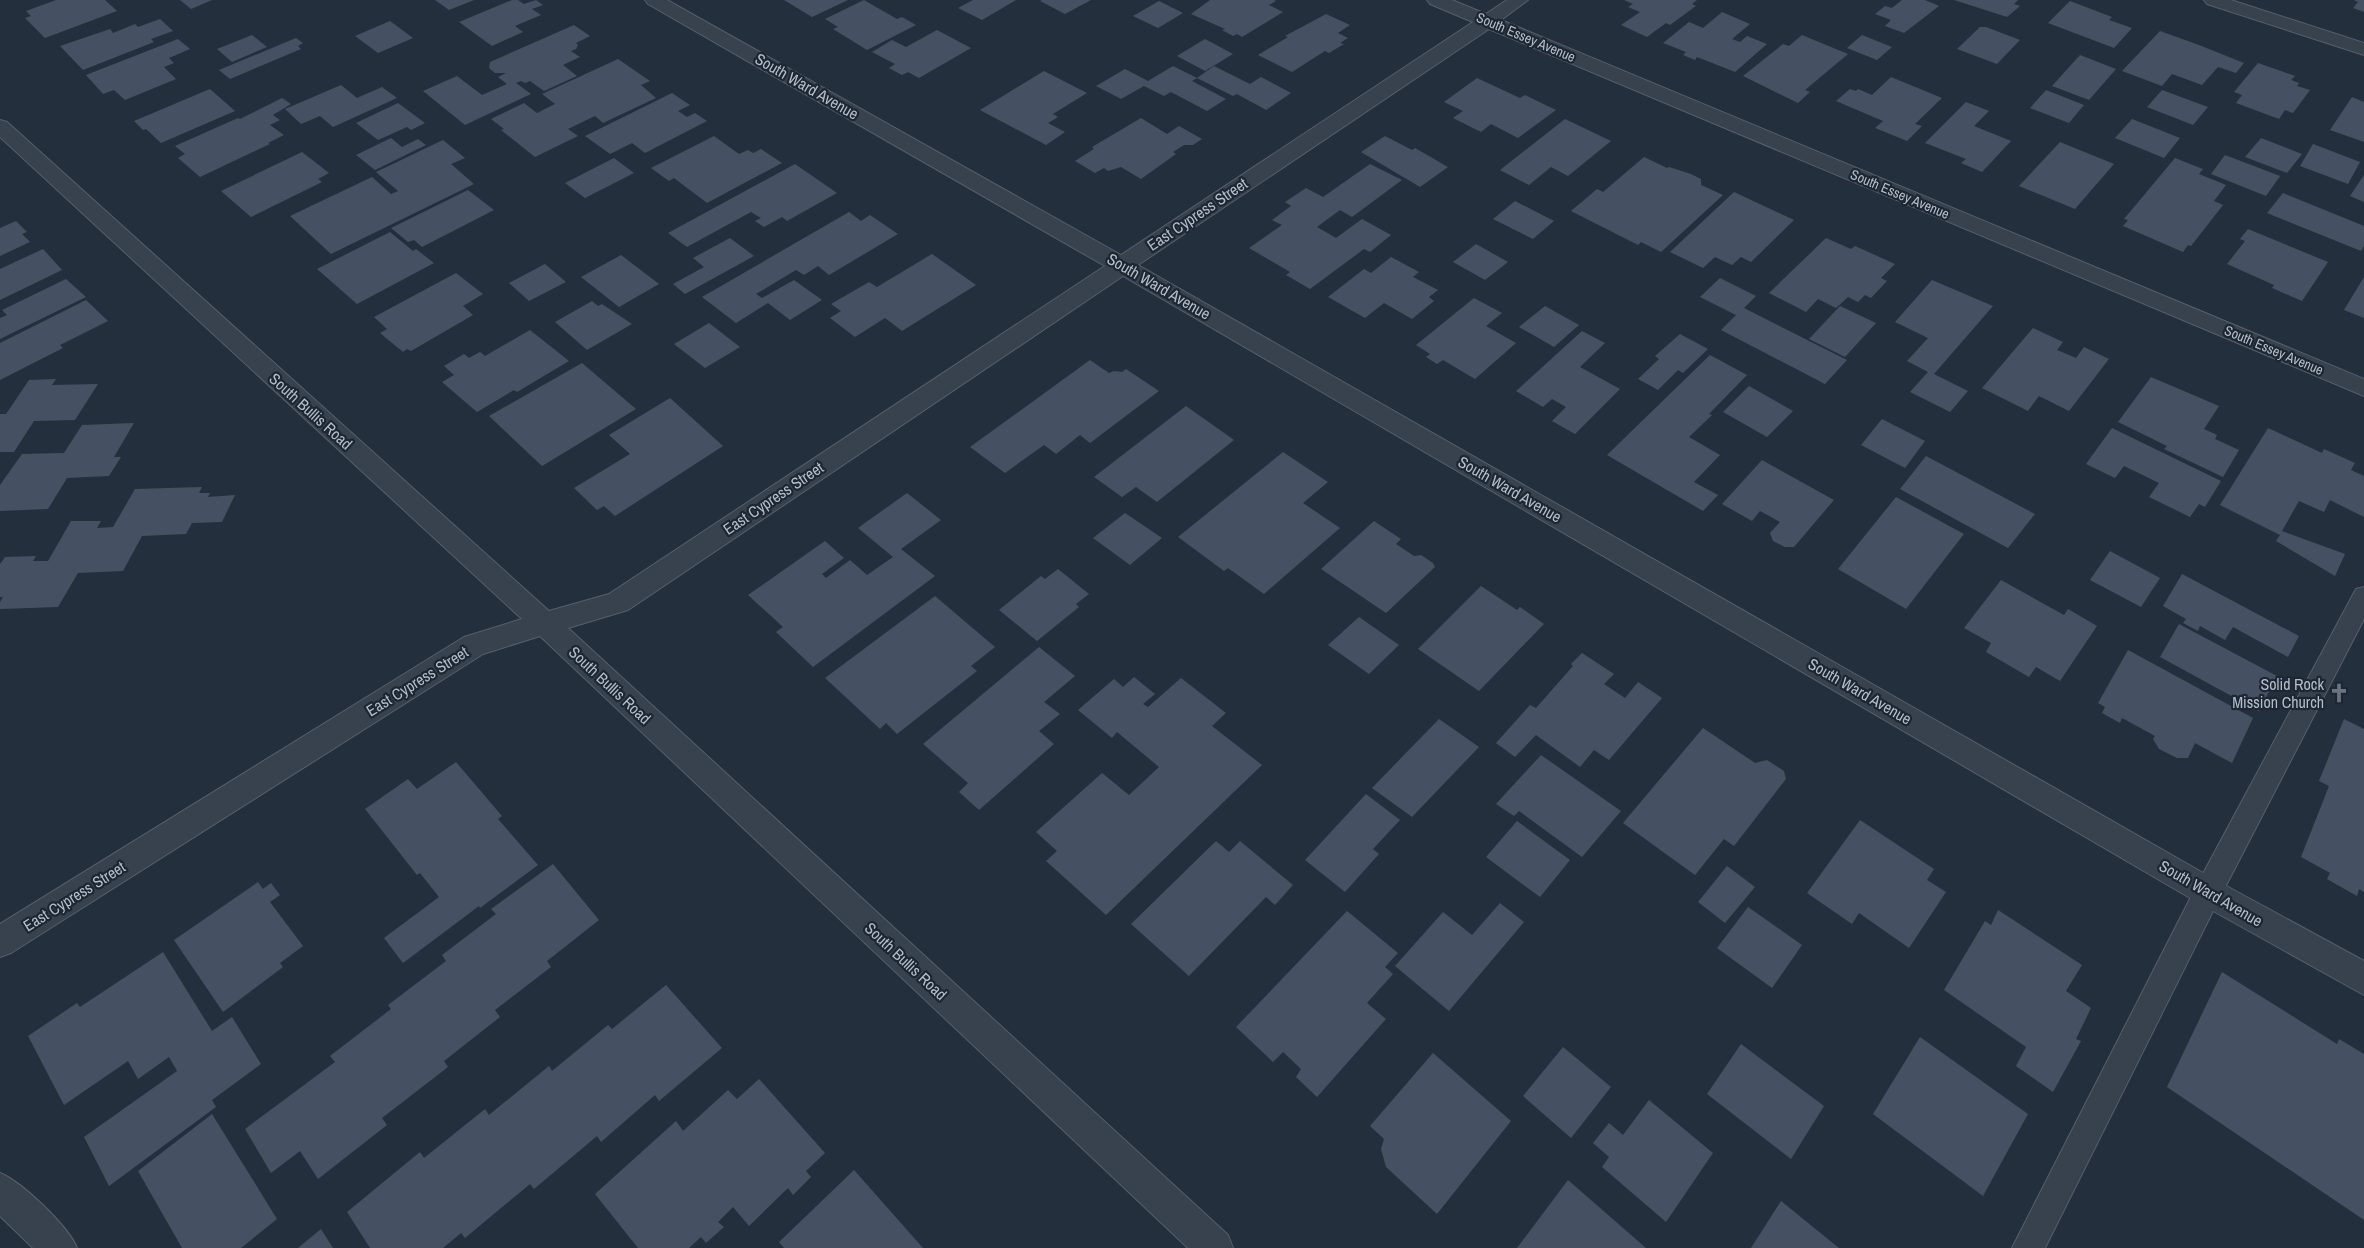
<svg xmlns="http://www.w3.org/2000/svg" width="2364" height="1248" font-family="'Archivo Narrow',sans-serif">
<rect width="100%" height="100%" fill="#242f3e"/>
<path fill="#455162" d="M 56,0 L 105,0 L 117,11 L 45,38 L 25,18 L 31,16 L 26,11 Z
M 180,0 L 212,0 L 191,9 Z
M 435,0 L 474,0 L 449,10 Z
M 512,0 L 518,0 L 524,4 L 536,0 L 543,5 L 532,9 L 541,15 L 515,26 L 523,32 L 492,46 L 459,22 Z
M 784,0 L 848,0 L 812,17 Z
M 864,0 L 897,19 L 902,17 L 916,25 L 867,50 L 833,29 L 838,27 L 825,19 Z
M 973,0 L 1016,0 L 982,20 L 958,8 Z
M 1042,0 L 1091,0 L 1065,14 L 1040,1 Z
M 1210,0 L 1274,0 L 1276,1 L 1269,5 L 1283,12 L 1242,37 L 1237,34 L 1233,36 L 1222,30 L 1225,29 L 1191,14 Z
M 1624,0 L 1697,0 L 1692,4 L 1696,6 L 1670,25 L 1666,23 L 1647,37 L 1621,25 L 1640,12 L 1628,7 L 1633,4 Z
M 1902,0 L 1925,0 L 1939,6 L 1904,33 L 1885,26 L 1891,20 L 1875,14 L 1885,6 L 1892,8 Z
M 1954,0 L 2018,0 L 2014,4 L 2020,6 L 2007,17 Z
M 2354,0 L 2364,0 L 2364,12 L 2353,8 L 2358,2 Z
M 1159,1 L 1183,13 L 1158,28 L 1133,16 Z
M 2070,1 L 2112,17 L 2109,20 L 2132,28 L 2114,48 L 2048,23 Z
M 1722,12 L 1750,24 L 1732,39 L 1740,42 L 1747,36 L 1767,44 L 1735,72 L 1697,57 L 1695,60 L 1683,55 L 1686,52 L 1663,43 L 1689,22 L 1703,28 Z
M 1326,14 L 1350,25 L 1338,33 L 1348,38 L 1340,43 L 1344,44 L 1329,53 L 1325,51 L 1292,72 L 1258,55 L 1288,37 L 1285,36 Z
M 160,19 L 173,31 L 151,39 L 154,42 L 83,70 L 60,46 L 110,29 L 113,33 L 135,24 L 138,27 Z
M 390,21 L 413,38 L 378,53 L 355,36 Z
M 574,25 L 590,36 L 576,43 L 578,45 L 576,49 L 571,51 L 580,57 L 563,65 L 577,76 L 544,91 L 530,81 L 525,83 L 521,81 L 516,83 L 531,94 L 465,125 L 423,91 L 457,76 L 482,95 L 507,84 L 498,77 L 506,73 L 495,73 L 489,68 L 490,62 Z
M 1980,27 L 1986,27 L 2020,40 L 1997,64 L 1957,49 Z
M 937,30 L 971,48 L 919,78 L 908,72 L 902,75 L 889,68 L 895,64 L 872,52 L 892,40 L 906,47 Z
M 2160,31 L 2199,45 L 2244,63 L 2236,73 L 2218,67 L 2202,85 L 2172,74 L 2162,86 L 2122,71 Z
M 252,35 L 267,47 L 232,62 L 217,49 Z
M 1802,35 L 1848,54 L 1805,90 L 1810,92 L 1798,103 L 1743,76 L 1783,44 L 1789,46 Z
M 1862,35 L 1892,47 L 1877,60 L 1847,48 Z
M 296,38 L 303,43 L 298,46 L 301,49 L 230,79 L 219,70 Z
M 178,39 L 190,49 L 169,58 L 174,63 L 164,67 L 176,79 L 125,100 L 114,90 L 103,94 L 86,75 Z
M 1205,39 L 1233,54 L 1205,71 L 1177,56 Z
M 2080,55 L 2116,69 L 2089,100 L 2052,86 Z
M 618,59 L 650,81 L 641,85 L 656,98 L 603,123 L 595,116 L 568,129 L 578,136 L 535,157 L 501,130 L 504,129 L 491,119 L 524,103 L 537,113 L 555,104 L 542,94 Z
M 2258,63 L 2295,76 L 2291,80 L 2299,83 L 2297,86 L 2310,90 L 2293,113 L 2285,110 L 2279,119 L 2236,103 L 2242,95 L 2234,92 Z
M 1173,66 L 1197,78 L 1192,81 L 1226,99 L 1207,111 L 1171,92 L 1164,96 L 1144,86 L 1121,99 L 1096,86 L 1125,69 L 1148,81 Z
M 1214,66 L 1250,84 L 1261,77 L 1291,93 L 1266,110 L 1237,94 L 1233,96 L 1197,78 Z
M 1044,71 L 1087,93 L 1053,114 L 1058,117 L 1048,123 L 1065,132 L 1046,145 L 980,110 Z
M 1891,77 L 1942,98 L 1915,124 L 1922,126 L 1907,141 L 1875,128 L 1883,121 L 1836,101 L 1850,89 L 1856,91 L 1858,89 L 1872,95 Z
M 1477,78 L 1520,98 L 1525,95 L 1556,110 L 1518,138 L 1491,124 L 1481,132 L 1453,118 L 1463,111 L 1444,102 Z
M 341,85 L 357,98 L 382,87 L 397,98 L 333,127 L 320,116 L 301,124 L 285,109 Z
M 210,89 L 235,111 L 161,143 L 146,129 L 143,130 L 134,121 Z
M 2046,90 L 2084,105 L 2069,123 L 2030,108 Z
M 2162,90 L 2208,107 L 2193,125 L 2147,107 Z
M 672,93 L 690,105 L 678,111 L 687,117 L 695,113 L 707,121 L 645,153 L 632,143 L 610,154 L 585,136 Z
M 2352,97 L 2364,102 L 2364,142 L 2330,130 Z
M 282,98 L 291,104 L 273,115 L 280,120 L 270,125 L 284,135 L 268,143 L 270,144 L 200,177 L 178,158 L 185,154 L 175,146 L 238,118 L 240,119 Z
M 1966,102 L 1989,111 L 1974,126 L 2011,141 L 1982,172 L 1961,163 L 1966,159 L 1925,143 Z
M 398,103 L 425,123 L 411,130 L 407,127 L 378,140 L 356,123 Z
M 1141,118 L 1167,134 L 1179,126 L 1202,139 L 1193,145 L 1184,145 L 1173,152 L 1176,154 L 1141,179 L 1121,167 L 1108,171 L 1104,168 L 1095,173 L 1075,161 L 1094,149 L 1092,147 Z
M 1565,119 L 1611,141 L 1568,176 L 1551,167 L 1529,185 L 1500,170 Z
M 2132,119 L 2180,138 L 2164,158 L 2115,138 Z
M 714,136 L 739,154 L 748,150 L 753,153 L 761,149 L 782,163 L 707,203 L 674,178 L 669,181 L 651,168 Z
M 1385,136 L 1412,150 L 1415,148 L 1448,167 L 1420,187 L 1361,152 Z
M 391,138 L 402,147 L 418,139 L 426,145 L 375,170 L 356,155 Z
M 2261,138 L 2302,154 L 2287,173 L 2245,157 Z
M 443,140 L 465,158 L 451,164 L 474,184 L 331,254 L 290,216 L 372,177 L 391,194 L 398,191 L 376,172 Z
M 2060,142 L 2114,164 L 2075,209 L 2019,186 Z
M 2313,144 L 2360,162 L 2348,184 L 2300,166 Z
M 302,152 L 329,173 L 318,179 L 322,182 L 251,217 L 221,191 Z
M 2225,155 L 2280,176 L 2266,196 L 2211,174 Z
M 1644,157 L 1667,168 L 1669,167 L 1691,174 L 1701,179 L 1701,185 L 1723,195 L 1661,252 L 1641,242 L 1638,245 L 1571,211 L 1597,189 L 1603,192 Z
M 614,158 L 634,173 L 585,198 L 565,183 Z
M 2175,158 L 2203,169 L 2199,174 L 2226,185 L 2214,201 L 2223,205 L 2191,246 L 2188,245 L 2183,252 L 2123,226 L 2128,220 L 2124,219 Z
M 795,164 L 837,193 L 787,221 L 782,217 L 764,227 L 755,221 L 761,218 L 751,212 L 687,247 L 668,233 Z
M 1370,164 L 1402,180 L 1352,217 L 1340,210 L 1317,227 L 1336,238 L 1362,219 L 1391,235 L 1370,252 L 1364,249 L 1310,289 L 1286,275 L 1290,272 L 1249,248 L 1282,225 L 1272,220 L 1291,206 L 1285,202 L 1306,188 L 1323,197 Z
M 2364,175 L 2364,202 L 2350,196 Z
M 468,190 L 494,210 L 422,247 L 414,240 L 408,242 L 391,228 Z
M 1734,192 L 1794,220 L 1751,262 L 1741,257 L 1732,265 L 1715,257 L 1703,268 L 1670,252 Z
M 2283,193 L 2364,226 L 2364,246 L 2361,251 L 2267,213 Z
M 1515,201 L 1554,221 L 1533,239 L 1493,219 Z
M 849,212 L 861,221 L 870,215 L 898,234 L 829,275 L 818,266 L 804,275 L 796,270 L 756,294 L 762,298 L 794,280 L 822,300 L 790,320 L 768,303 L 736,323 L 702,297 Z
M 16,221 L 27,232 L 22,234 L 30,242 L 0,256 L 0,228 Z
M 2248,229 L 2328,262 L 2302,301 L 2272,288 L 2274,285 L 2227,264 L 2245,241 L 2240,239 Z
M 390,232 L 413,251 L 416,249 L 434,263 L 357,304 L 317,269 Z
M 730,238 L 754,256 L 685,294 L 673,284 L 704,267 L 693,258 Z
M 1826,238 L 1851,249 L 1855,246 L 1895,264 L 1881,278 L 1887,281 L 1871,298 L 1865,295 L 1858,302 L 1848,297 L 1836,308 L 1818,299 L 1806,312 L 1769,293 Z
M 1476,244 L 1508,262 L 1485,280 L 1453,262 Z
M 43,249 L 62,270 L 0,300 L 0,269 Z
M 932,254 L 976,285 L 902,331 L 885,318 L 855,337 L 830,318 L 841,311 L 831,304 L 869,282 L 877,287 Z
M 621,255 L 659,284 L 619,307 L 581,277 Z
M 1391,257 L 1419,272 L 1413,277 L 1438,290 L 1429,297 L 1434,301 L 1412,319 L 1384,303 L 1365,318 L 1328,297 L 1364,269 L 1371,273 Z
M 545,264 L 566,282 L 529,301 L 509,283 Z
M 456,273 L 483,294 L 463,306 L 473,315 L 411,351 L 407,349 L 403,352 L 380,333 L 387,329 L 374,317 Z
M 2364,277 L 2364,318 L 2344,310 Z
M 1720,278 L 1756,296 L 1744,308 L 1847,360 L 1825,384 L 1721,330 L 1736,315 L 1700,297 Z
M 66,279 L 86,297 L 0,339 L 0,318 L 7,315 L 2,310 Z
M 1932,280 L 1993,306 L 1934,374 L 1968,391 L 1950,412 L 1910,392 L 1928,372 L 1907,361 L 1928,338 L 1895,322 Z
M 1474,298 L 1502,313 L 1486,326 L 1516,343 L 1475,379 L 1443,360 L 1437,364 L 1426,357 L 1430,354 L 1416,345 Z
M 86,300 L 108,321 L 60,345 L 63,348 L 0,380 L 0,343 Z
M 592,301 L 598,306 L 602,304 L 632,324 L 587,350 L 555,322 Z
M 1545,306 L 1579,325 L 1554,347 L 1519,327 Z
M 1840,306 L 1876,323 L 1845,357 L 1809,339 Z
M 709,323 L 740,347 L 705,368 L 674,344 Z
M 2033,328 L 2063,342 L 2057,350 L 2076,358 L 2084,347 L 2109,359 L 2069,411 L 2039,396 L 2028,411 L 1982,388 Z
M 530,330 L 569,361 L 517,392 L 514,390 L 477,412 L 442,382 L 454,375 L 444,366 L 464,354 L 469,358 L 480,352 L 485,356 Z
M 1582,331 L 1605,343 L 1580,367 L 1620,389 L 1575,434 L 1552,421 L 1566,407 L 1552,399 L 1543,407 L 1516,391 Z
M 1680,334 L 1708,349 L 1683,373 L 1678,370 L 1658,390 L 1638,379 L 1659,359 L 1655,356 Z
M 1710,355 L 1747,375 L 1709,414 L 1712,415 L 1689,437 L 1720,455 L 1694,482 L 1718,495 L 1703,511 L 1607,455 Z
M 1090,360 L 1109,373 L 1114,371 L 1122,372 L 1126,369 L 1159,391 L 1090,443 L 1080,435 L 1056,454 L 1044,445 L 1005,473 L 970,447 Z
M 582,363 L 636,409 L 542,466 L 489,416 Z
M 2151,377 L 2219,406 L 2204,429 L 2217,435 L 2215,439 L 2239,450 L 2223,477 L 2164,449 L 2167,446 L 2118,422 Z
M 56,379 L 52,385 L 98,384 L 75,420 L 34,421 L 14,452 L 0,452 L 0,414 L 6,414 L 29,380 Z
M 1749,386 L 1793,411 L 1767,437 L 1723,412 Z
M 670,398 L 723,446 L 615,516 L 604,506 L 597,510 L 574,488 L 630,454 L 609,435 Z
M 1186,406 L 1234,440 L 1157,502 L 1136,487 L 1122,497 L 1094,477 Z
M 1882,419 L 1925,441 L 1905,468 L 1861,445 Z
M 134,423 L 114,457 L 121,457 L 109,476 L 67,478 L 48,509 L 0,511 L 0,485 L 22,454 L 64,453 L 82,425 Z
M 2112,428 L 2221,481 L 2205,507 L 2199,504 L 2190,517 L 2149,497 L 2159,483 L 2124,466 L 2115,478 L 2086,464 Z
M 2268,428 L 2322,453 L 2324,449 L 2355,463 L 2351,470 L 2364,476 L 2364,517 L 2330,500 L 2324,512 L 2299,501 L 2282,531 L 2345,554 L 2335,576 L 2276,541 L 2280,535 L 2220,505 Z
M 1283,452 L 1328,482 L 1303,503 L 1340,528 L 1264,594 L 1228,568 L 1224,571 L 1178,537 Z
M 1926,456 L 2035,514 L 2008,548 L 1900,489 Z
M 1762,460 L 1834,500 L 1794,547 L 1785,547 L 1773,541 L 1770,533 L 1780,522 L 1760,511 L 1752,521 L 1722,504 Z
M 202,487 L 199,493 L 210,493 L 208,497 L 235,495 L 222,522 L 192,523 L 186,534 L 142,536 L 123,571 L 78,573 L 58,607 L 0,609 L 0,602 L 3,597 L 0,597 L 0,564 L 5,557 L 36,556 L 33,561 L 48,561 L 71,521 L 101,521 L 97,528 L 113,527 L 135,489 Z
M 907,493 L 941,520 L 901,549 L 935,576 L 813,667 L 776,632 L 783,627 L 748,595 L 825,541 L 844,558 L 822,574 L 826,578 L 850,560 L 867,575 L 893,557 L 858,528 Z
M 1896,497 L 1964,534 L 1906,609 L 1838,569 Z
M 1125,513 L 1162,538 L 1130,565 L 1093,538 Z
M 1374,521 L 1401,539 L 1396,544 L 1414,556 L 1421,555 L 1433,563 L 1435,567 L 1386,613 L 1321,569 Z
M 2110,551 L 2160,578 L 2141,607 L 2090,580 Z
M 1058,569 L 1089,594 L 1076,604 L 1079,607 L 1037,641 L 999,610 L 1041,576 L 1045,579 Z
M 2182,574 L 2299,636 L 2288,657 L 2233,627 L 2225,640 L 2200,626 L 2198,631 L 2183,623 L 2186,619 L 2163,606 Z
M 2001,580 L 2064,615 L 2068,609 L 2097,626 L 2060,681 L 2036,667 L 2029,677 L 1986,652 L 1991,643 L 1964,628 Z
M 1481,586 L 1517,610 L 1520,607 L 1544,624 L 1479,691 L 1418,649 Z
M 935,596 L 995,647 L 971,666 L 977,671 L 897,734 L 886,723 L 880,729 L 825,678 Z
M 1359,617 L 1399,645 L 1369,674 L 1328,645 Z
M 2179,624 L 2277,676 L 2259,711 L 2160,657 Z
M 1039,647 L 1075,676 L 1044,702 L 1060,714 L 1039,731 L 1054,744 L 979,810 L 959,792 L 968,783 L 923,744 Z
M 2128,650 L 2253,718 L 2232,763 L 2195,743 L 2188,758 L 2177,758 L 2159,749 L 2153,739 L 2155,736 L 2122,718 L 2120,723 L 2102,713 L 2105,707 L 2098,703 Z
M 1582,653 L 1614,674 L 1604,684 L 1625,698 L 1638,682 L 1662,698 L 1609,760 L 1594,750 L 1580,767 L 1536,735 L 1515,757 L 1496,743 L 1530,705 L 1536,708 L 1573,666 L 1571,664 Z
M 1134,677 L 1155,694 L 1143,704 L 1148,707 L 1181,678 L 1226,713 L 1212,726 L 1262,765 L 1106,915 L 1046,861 L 1057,851 L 1036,832 L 1102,773 L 1129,795 L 1159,767 L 1117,732 L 1112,738 L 1078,710 L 1114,679 L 1123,687 Z
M 1439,719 L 1479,747 L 1412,817 L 1372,788 Z
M 2344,719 L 2364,729 L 2364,892 L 2359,889 L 2357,896 L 2327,879 L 2330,873 L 2301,857 L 2329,786 L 2319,781 Z
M 1703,728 L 1755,763 L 1767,760 L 1784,771 L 1786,779 L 1734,846 L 1724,839 L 1695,875 L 1623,823 Z
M 1541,755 L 1621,811 L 1582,857 L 1519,811 L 1514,816 L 1496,804 Z
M 456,762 L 502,816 L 498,819 L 538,865 L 480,908 L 479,906 L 403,963 L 384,938 L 439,897 L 420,873 L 417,875 L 365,809 L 408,779 L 417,789 Z
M 1366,794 L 1400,820 L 1373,849 L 1379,854 L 1345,892 L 1305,860 Z
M 1860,820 L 1934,869 L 1927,880 L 1946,892 L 1909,948 L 1859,913 L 1852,924 L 1807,893 Z
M 1517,821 L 1570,860 L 1540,897 L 1486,857 Z
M 1216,841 L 1229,852 L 1240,841 L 1293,885 L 1275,905 L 1266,897 L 1189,976 L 1131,924 Z
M 553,864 L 599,920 L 547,961 L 551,967 L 495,1010 L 500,1017 L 444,1061 L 448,1067 L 382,1118 L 387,1125 L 318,1179 L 300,1151 L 271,1173 L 245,1129 L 335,1062 L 330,1056 L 391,1009 L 388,1005 L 446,961 L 442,955 L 496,914 L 491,909 Z
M 1727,866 L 1755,887 L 1725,923 L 1698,902 Z
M 258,882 L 263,889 L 271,883 L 280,895 L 270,902 L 303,946 L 280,963 L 283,967 L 223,1012 L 174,940 Z
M 1500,903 L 1524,922 L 1449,1011 L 1395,966 L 1443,912 L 1472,935 Z
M 1748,907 L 1802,945 L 1772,988 L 1717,948 Z
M 1998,910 L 2082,965 L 2066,991 L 2091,1008 L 2076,1039 L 2081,1041 L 2053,1092 L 2016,1066 L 2026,1047 L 1944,990 L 1985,921 L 1991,925 Z
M 1347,911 L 1398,953 L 1385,967 L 1393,974 L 1367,1003 L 1386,1019 L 1317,1097 L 1296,1077 L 1301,1069 L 1283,1052 L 1273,1062 L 1236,1027 Z
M 163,952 L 212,1031 L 232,1017 L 261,1064 L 212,1100 L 216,1107 L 109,1186 L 84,1137 L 177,1071 L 169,1057 L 138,1079 L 128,1061 L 64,1105 L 28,1036 L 77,1003 L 80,1007 Z
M 2222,972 L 2337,1044 L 2339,1039 L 2364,1054 L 2364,1220 L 2167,1087 Z
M 666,985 L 722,1048 L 659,1101 L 655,1095 L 601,1142 L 597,1136 L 534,1189 L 530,1184 L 465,1238 L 461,1233 L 443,1248 L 370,1248 L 347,1212 L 420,1152 L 424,1158 L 485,1109 L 489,1115 L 549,1066 L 552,1071 L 608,1025 L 612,1029 Z
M 1920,1037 L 2028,1114 L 1983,1196 L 1873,1114 Z
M 1741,1044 L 1824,1106 L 1791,1159 L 1707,1094 Z
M 1563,1047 L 1611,1087 L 1571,1138 L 1523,1096 Z
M 1433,1053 L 1511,1121 L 1437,1214 L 1386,1167 L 1381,1149 L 1384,1139 L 1370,1126 Z
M 759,1079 L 825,1153 L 806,1171 L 811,1177 L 793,1195 L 788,1188 L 749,1226 L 733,1207 L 718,1222 L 724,1227 L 706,1243 L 701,1237 L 689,1248 L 638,1248 L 595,1194 L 676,1121 L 683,1131 L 728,1090 L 737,1099 Z
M 1649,1100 L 1713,1153 L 1666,1222 L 1602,1167 L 1609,1157 L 1593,1143 L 1609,1123 L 1623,1135 Z
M 212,1114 L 277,1219 L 241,1248 L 182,1248 L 138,1171 Z
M 854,1170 L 923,1248 L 784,1248 L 779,1242 Z
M 1568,1180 L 1646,1248 L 1517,1248 Z
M 1781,1201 L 1839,1248 L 1751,1248 Z
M 321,1229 L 333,1248 L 298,1248 Z"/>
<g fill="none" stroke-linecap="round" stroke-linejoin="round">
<defs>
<path id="lane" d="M 2364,587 L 2364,619 L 2218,901 L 2045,1248 L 2012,1248 L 2198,883 L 2356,589 Z"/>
<path id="street" d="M 645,0 L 667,0 L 1121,255 L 1473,22 L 1430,4 L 1427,0 L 1452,0 L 1486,14 L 1507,0 L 1528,0 L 1501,20 L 2364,379 L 2364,396 L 1489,29 L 1138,265 L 2219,882 L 2364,961 L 2364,995 L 2197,902 L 1123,276 L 628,610 L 568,628 L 1228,1235 L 1233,1248 L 1188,1248 L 540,636 L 483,654 L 11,953 L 0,957 L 0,924 L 464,637 L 522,619 L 0,137 L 0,120 L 7,122 L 549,611 L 609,594 L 1105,266 L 648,4 Z
M 2204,0 L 2231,0 L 2364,43 L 2364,55 L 2207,4 Z
M 0,1173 C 22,1182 69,1227 77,1248 L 33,1248 L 0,1216 Z"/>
</defs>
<use href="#lane" stroke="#565f6c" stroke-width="2"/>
<use href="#street" stroke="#565f6c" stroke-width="2"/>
<use href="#lane" fill="#38414e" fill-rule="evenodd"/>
<use href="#street" fill="#38414e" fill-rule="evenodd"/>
</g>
<defs>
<symbol id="church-bare" viewBox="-9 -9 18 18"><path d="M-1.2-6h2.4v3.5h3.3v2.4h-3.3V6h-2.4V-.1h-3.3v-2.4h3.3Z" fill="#6b7280" stroke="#1d2633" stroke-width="2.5" paint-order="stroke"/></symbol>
</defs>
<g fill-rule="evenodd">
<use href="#church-bare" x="2325" y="679" width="28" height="28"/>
</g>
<g text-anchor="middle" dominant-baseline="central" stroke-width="4.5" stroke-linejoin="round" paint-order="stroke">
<g font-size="14" fill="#b4bcc9" stroke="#1d2633">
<text transform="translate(1526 37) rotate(23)">South Essey Avenue</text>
<text transform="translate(1900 194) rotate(23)">South Essey Avenue</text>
<text transform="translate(2274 350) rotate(23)">South Essey Avenue</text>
</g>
<g font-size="16" fill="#b4bcc9" stroke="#1d2633">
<text transform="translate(807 86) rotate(30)">South Ward Avenue</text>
<text transform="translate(1197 214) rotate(-34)">East Cypress Street</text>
<text transform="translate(1159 286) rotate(30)">South Ward Avenue</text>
<text transform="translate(311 411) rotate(42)">South Bullis Road</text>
<text transform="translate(1510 489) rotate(30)">South Ward Avenue</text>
<text transform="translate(773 498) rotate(-34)">East Cypress Street</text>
<text transform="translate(417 681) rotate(-32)">East Cypress Street</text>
<text transform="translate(610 685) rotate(43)">South Bullis Road</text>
<text transform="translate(1860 691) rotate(30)">South Ward Avenue</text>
<text transform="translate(2211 893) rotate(30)">South Ward Avenue</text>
<text transform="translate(74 896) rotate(-32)">East Cypress Street</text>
<text transform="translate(906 961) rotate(43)">South Bullis Road</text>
</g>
<g font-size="16" fill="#b4bcc9" stroke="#1d2633" text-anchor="end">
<text x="2324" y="684">Solid Rock<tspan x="2324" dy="18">Mission Church</tspan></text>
</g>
</g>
</svg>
